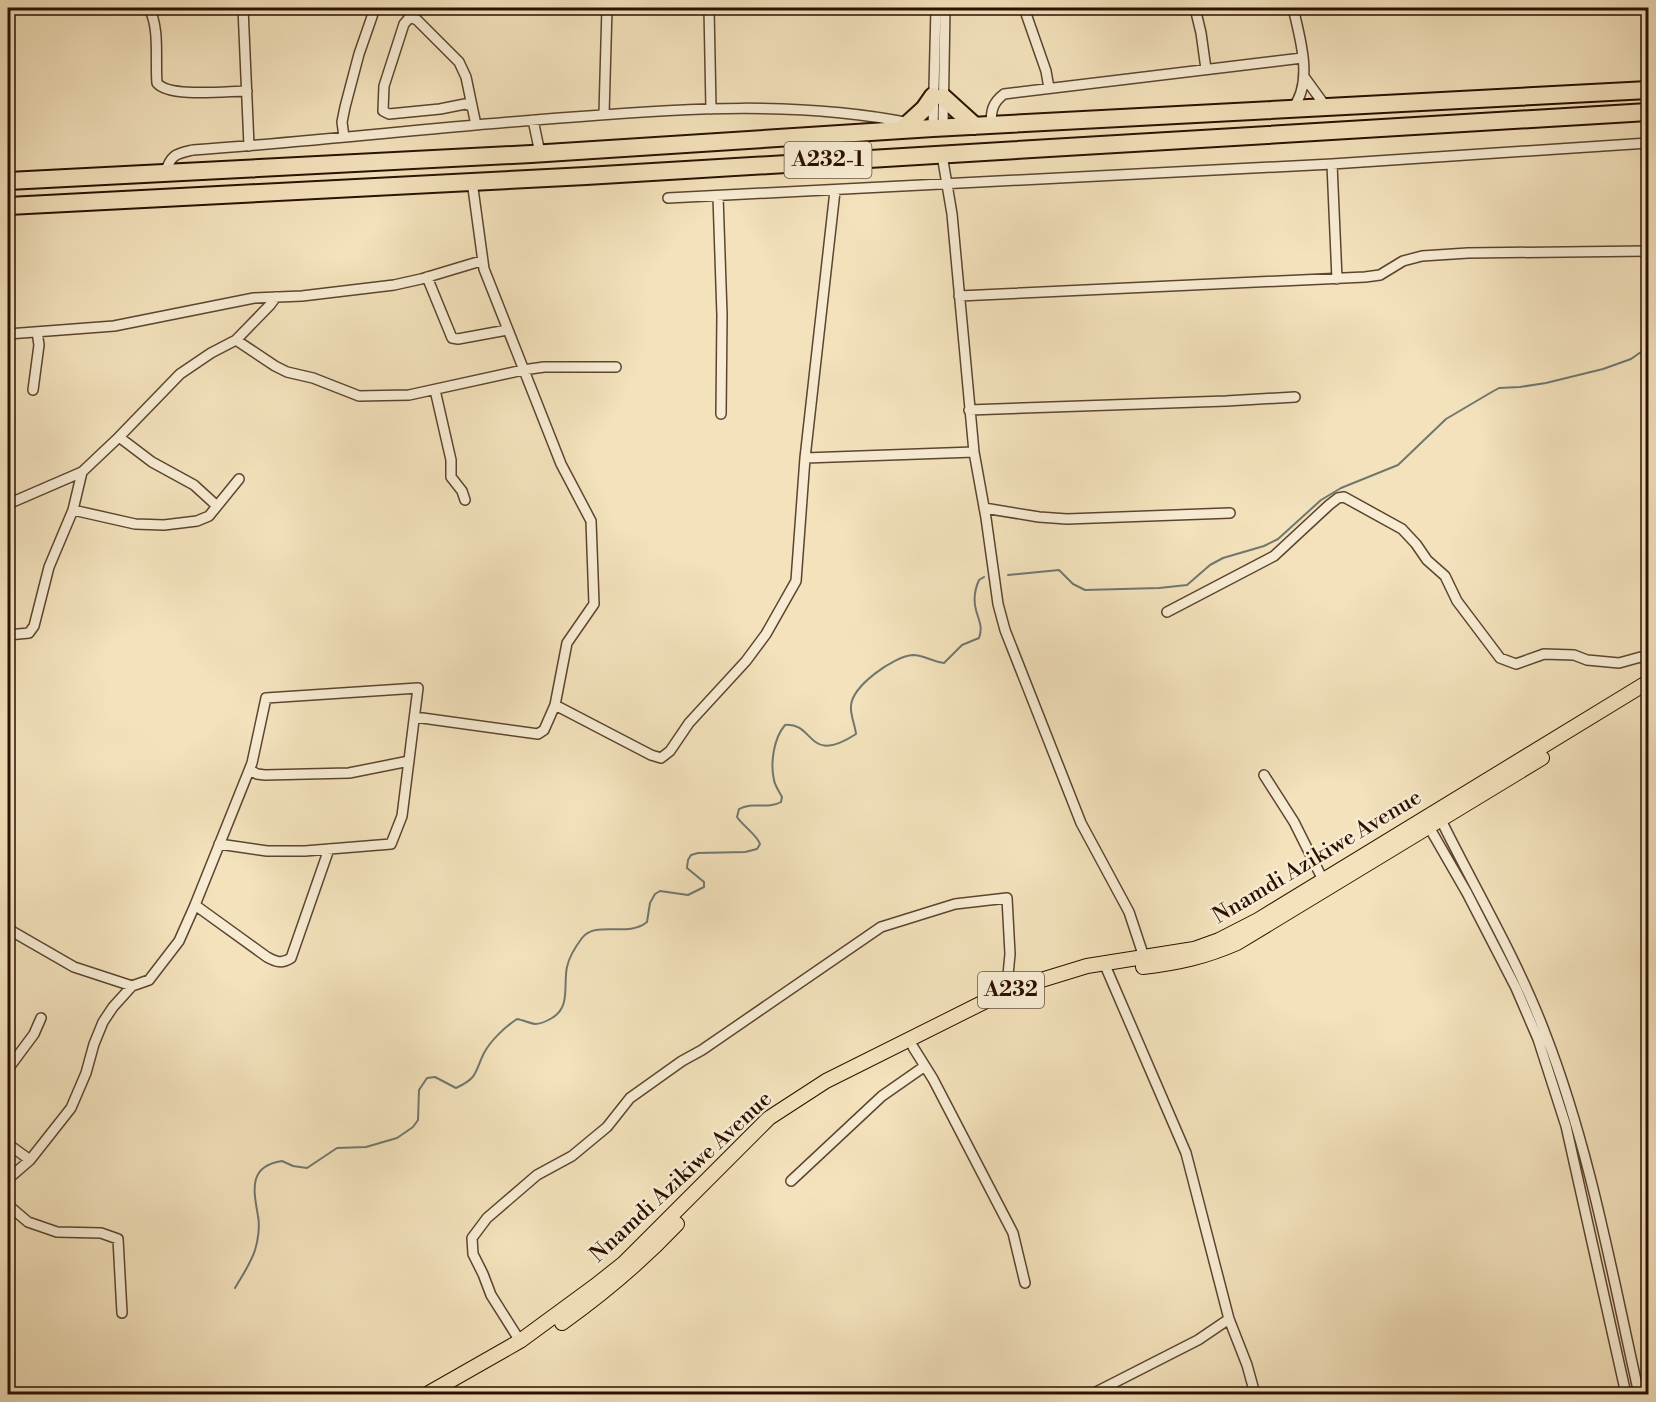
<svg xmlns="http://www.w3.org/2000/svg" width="1656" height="1402" font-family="'Libre Bodoni',serif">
<rect width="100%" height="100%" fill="#f3e2bc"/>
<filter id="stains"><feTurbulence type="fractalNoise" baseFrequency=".00333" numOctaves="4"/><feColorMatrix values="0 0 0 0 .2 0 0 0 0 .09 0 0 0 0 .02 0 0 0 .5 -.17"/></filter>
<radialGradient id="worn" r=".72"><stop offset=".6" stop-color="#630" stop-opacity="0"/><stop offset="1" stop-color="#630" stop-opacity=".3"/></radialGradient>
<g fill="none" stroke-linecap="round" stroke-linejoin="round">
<path stroke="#70776f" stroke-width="2" d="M 1008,575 L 1059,570 L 1073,584 L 1085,590 L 1159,588 L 1187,585 L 1210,565 L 1223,558 L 1264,546 L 1278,539 L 1321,500 L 1341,488 L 1398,465 L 1446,419 L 1490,393 L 1499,388 L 1520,387 L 1546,383 L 1603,369 L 1631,359 L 1648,347
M 235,1288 C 242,1276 251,1263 255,1250 C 258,1241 260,1226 258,1216 C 254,1192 247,1166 282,1161 L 293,1166 L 307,1168 L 337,1148 L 366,1147 L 397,1138 L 413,1127 L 418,1120 L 419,1090 L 427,1078 L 435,1077 L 456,1088 C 479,1077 474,1073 484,1053 C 491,1040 505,1027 517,1019 C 523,1020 529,1023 535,1024 C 541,1024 547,1021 552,1018 C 571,1007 563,985 567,967 C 569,957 576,946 582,938 C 596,920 628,938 647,922 L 650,903 L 655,894 L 660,891 L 688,895 L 704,887 L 704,882 L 687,868 L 688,860 L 691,855 L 698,853 L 745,852 L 757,849 L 760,844 C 757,835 743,826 737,817 L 739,809 C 753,801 767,810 781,802 L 782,797 C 779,791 775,786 774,780 C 770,762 774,738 785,725 C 815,722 807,766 856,734 C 855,725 850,714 851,706 C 852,686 894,656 913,655 C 924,655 933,662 944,663 L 962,645 L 979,638 C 983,627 979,621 976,610 C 973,599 975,589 979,580 L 984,577"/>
<defs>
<path id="street" d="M 149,8 C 160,29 155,59 157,83 C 169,98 227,91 247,91
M 243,8 L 249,146
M 709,8 L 711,109
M 1024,8 L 1046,71 L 1049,88
M 1195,8 L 1201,33 L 1206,69
M 410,17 L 404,24 L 384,86 L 383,111 L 389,114 L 440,109 L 465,104 L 471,106
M 410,17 L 417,20 L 459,62 L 466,77 L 476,125
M 1305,78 L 1326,107
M 1292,109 C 1314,83 1300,38 1293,8
M 604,114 L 607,8
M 533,120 L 540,153
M 991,126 C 991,111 992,103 1004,94 L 1302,58
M 943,127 L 945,8
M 933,128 L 936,8
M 344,137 L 342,122 L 345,107 L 359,54 L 375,8
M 942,155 L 952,214 L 974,452 L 986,518 L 998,604 L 1005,630 L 1081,823 L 1129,912 L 1144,957
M 1332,164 L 1337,279
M 165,173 C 171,154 176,154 193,150 C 321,141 447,126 574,117 C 685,108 800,101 910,123
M 718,196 L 722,315 L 721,414
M 668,198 L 1332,164 L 1648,143
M 427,277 L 452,338 L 458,339 L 507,330
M 959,296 L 1365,277 L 1380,275 L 1403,261 L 1422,256 L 1468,253 L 1648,251
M 8,334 L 114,326 L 254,298 L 302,296 L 394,285 L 421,279 L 481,261
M 236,340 L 275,366 L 287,372 L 313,378 L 359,396 L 409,395 L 523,370 L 544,367 L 616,367
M 33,390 L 39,345 L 37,332
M 435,390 L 451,460 L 451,477 L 462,491 L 465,500
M 969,410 L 1226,401 L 1295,397
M 119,437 L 152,462 L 194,485 L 217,506
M 805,458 L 974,452
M 8,504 L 82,472 L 119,437 L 180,374 L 211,353 L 236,340 L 270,305 L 276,297
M 984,508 L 1039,517 L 1067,519 L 1230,513
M 73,510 L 135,524 L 164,525 L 197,521 L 209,516 L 239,479
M 1167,612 L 1274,556 L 1329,505 L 1338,498 L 1344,497 L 1402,529 L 1416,544 L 1427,560 L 1445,576 L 1457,601 L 1500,658 L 1516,664 L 1544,654 L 1574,655 L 1587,660 L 1619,663 L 1648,655
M 8,635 L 29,633 L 34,626 L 49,567 L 73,510 L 82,472
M 555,705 L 651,755 L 661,758 L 670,751 L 689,723 L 746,661 L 766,634 L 796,581 L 805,458 L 835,191
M 415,717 L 538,734 L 544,730 L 555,705 L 567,643 L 594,604 L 591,521 L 561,464 L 484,269 L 472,181
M 250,770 L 257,774 L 265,775 L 349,773 L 409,761
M 1264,775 L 1294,822 L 1323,880
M 1441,820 C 1476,891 1517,959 1545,1033 C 1590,1149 1612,1274 1639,1394
M 1429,827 L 1467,893 L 1516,988 L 1538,1039 L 1566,1126 L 1626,1394
M 195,905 L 267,957 C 276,962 282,964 291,958 L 329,849
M 8,929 L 74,967 L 132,986 L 149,980 L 179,941 L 195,905 L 252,763 L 266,698 L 418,688 L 402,816 L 391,844 L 305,851 L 267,851 L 219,844
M 1104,963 L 1186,1153 L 1229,1319 L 1247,1365 L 1255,1394
M 913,1047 L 933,1079 L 1013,1233 L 1025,1283
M 8,1069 L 34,1034 L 41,1018
M 8,1144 L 30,1160
M 8,1179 L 30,1160 L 71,1108 L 86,1073 L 94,1044 L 103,1022 L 113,1007 L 132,986
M 791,1181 L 882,1096 L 925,1066
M 8,1205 L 28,1222 L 57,1232 L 101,1233 L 118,1239 L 122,1313
M 520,1341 L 491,1295 L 483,1274 L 473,1254 L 472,1238 L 487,1218 L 537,1175 L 572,1156 L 607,1127 L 630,1098 L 682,1061 L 702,1050 L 881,927 L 955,904 L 1007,898 L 1010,954 L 1008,975 L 1000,994
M 1094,1393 L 1198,1340 L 1229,1319"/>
<path id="primary" d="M 1143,967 C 1178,963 1205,957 1237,943 L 1542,758
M 562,1323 C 604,1293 642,1261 677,1224
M 427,1394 L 520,1341 L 595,1286 L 624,1263 L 769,1118 L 826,1081 L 994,997 L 1025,985 L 1087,966 L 1194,949 L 1219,940 L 1258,920 L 1648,682"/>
<path id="highway" d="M 943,97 L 975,126
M 901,130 L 924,109 L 933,96
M 8,181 L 531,154 L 933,128 L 1648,90
M 8,206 L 586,176 L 1648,112"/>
</defs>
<use href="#street" stroke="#5d442f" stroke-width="12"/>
<use href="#primary" stroke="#2b0f00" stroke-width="16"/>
<use href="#highway" stroke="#2b0f00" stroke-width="20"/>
<use href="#street" stroke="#f7ecd3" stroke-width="9"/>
<use href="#primary" stroke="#f3e2bc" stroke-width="14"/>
<use href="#highway" stroke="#f3e2bc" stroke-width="16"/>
</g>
<g text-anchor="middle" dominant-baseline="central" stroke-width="5" stroke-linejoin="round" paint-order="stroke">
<g fill="#f7ecd3" stroke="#68513f" stroke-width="1.5">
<rect x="784.5" y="142" width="87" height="36" rx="4.5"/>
<rect x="978" y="972" width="66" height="36" rx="4.5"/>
</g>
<g font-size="21" font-weight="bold" fill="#2b0f00">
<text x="828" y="160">A232-1</text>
<text x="1011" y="990">A232</text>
</g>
<g font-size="22" fill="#2b0f00" stroke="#f7ecd3">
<text transform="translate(1317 857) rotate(-31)">Nnamdi Azikiwe Avenue</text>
<text transform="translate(681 1177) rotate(-43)">Nnamdi Azikiwe Avenue</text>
</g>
</g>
<rect width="1656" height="1402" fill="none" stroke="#f3e2bc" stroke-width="30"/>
<rect x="9" y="9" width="1638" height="1384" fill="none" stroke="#2b0f00" stroke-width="3"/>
<rect x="15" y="15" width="1626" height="1372" fill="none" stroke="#2b0f00" stroke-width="1.5"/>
<rect width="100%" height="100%" filter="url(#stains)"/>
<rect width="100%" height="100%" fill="url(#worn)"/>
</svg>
